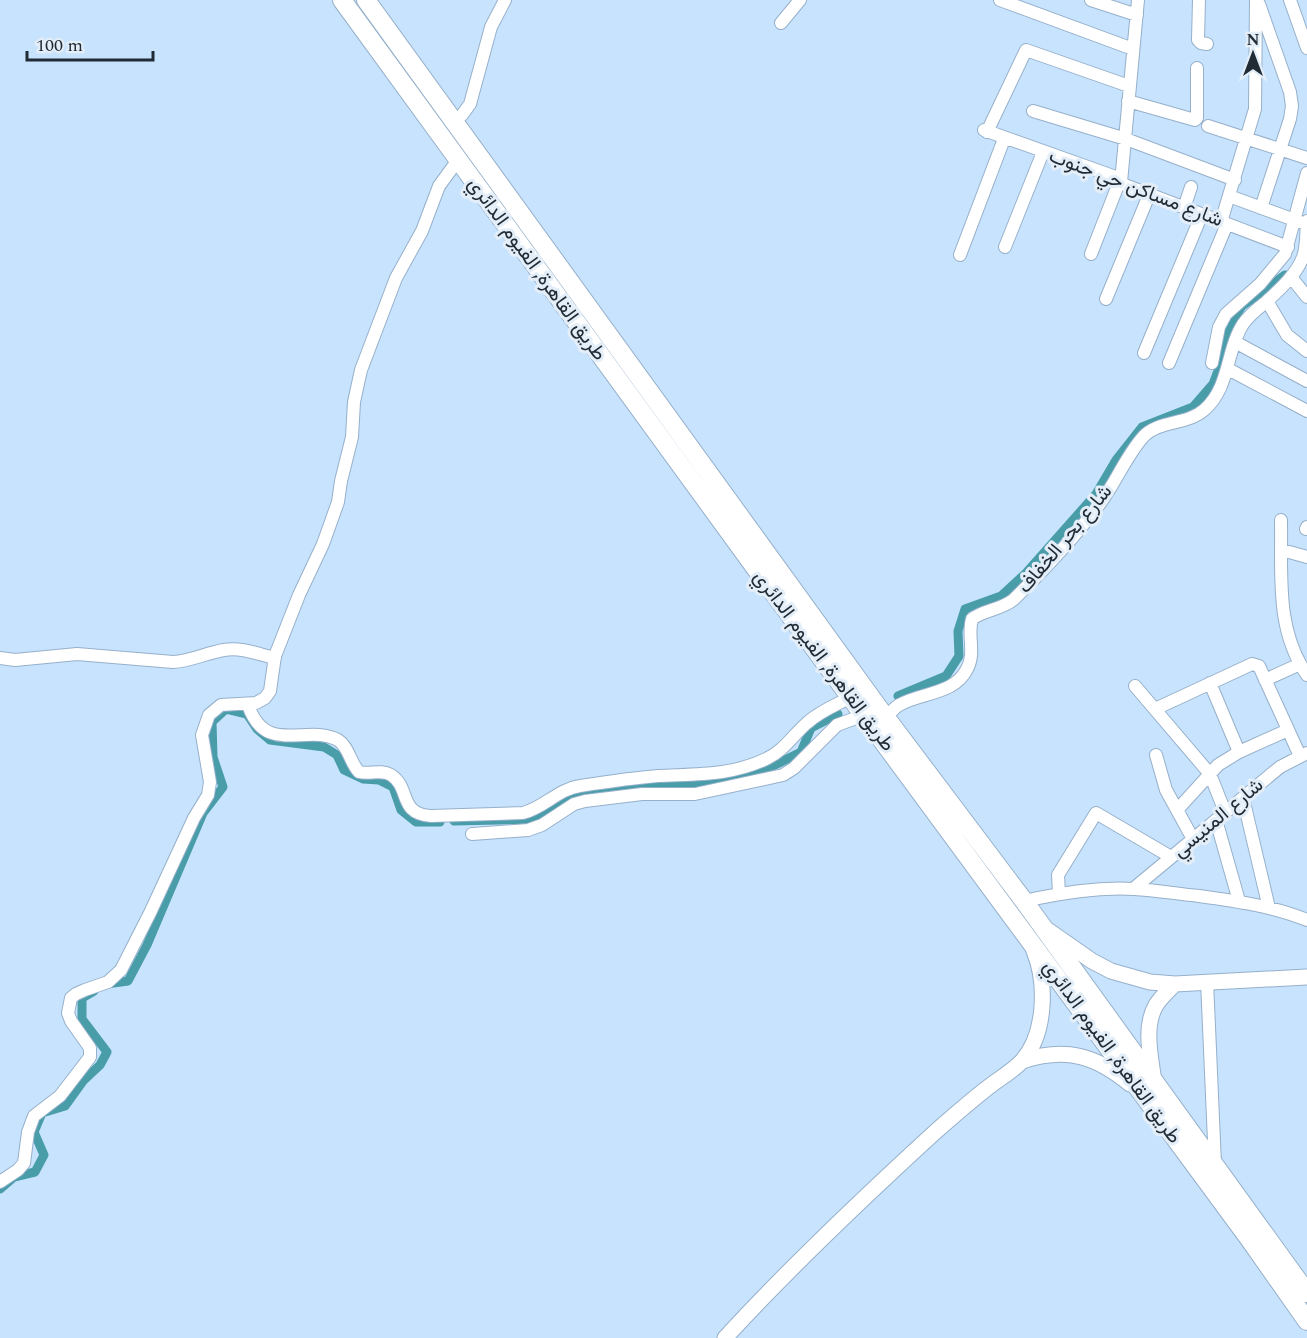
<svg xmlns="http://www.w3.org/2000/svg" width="1307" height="1338" font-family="Spectral,Vazirmatn,serif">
<rect width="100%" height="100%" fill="#c8e3fe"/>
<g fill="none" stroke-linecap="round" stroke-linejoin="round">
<path stroke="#489da9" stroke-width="9" d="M 898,696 L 946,676 L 959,656 L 958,631 L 965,609 L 1001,596 L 1026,573 L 1096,494 L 1116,460 L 1142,427 L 1193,407 L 1213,384 L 1224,355 L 1228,329 L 1242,306 L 1285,275
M 454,821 L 536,819 L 573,795 L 601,788 L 700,783 L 769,768 L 801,752 L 811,728 L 838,714
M 106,984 L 128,981 L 147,945 L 203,813 L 223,787 L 213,757 L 212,722 L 226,709 L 247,714 L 257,729 L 270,740 L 324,747 L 337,755 L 344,770 L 363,779 L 379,780 L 393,787 L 401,810 L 416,822 L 440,822
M 0,1189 L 14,1177 L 35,1172 L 44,1155 L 34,1132 L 42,1113 L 65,1106 L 83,1081 L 100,1065 L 107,1052 L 82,1019 L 82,998 L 94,991"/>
<defs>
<path id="minor" d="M 1000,0 L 1133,49
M 1091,0 L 1137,15
M 1199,0 L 1198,40 L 1201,43 L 1207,44
M 1290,0 L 1307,48
M 1259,4 L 1290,92 L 1292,106 L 1290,119 L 1261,208
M 781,23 L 800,0
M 1128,101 L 1195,120 L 1197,118 L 1197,68
M 1033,111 L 1126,139 L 1235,180
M 454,121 L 462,115 L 470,104 L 491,27 L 505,0
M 1208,126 L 1307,158
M 984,130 L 1113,176 L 1125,185 L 1288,247
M 987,132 L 1026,50 L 1129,86
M 1121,182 L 1138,0
M 1229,196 L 1300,222
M 1184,208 L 1191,187
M 1221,222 L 1255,109 L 1256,0
M 1005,247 L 1043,152
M 1091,254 L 1120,180
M 960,255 L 1004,139
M 1291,277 L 1307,297
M 1106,299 L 1149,195
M 1267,301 L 1287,335 L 1307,351
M 1235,342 L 1307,381
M 1144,353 L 1202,214
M 1169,363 L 1227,224
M 1212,363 L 1219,327 L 1226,314 L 1260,284 L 1285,254 L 1307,173
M 1228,369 L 1307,411
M 1281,520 C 1282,574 1275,629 1307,675
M 1306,529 L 1307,527
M 1282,550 L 1307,557
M 0,658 L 15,660 L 77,654 L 173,662 C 191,661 206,653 224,650 C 241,647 258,654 275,658
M 1265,680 L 1300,664
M 1210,683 L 1239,752
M 1135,686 L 1210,774 L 1225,812
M 248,705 C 266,757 306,723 338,740 C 349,747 350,763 359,772 C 369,775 381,769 391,775 C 411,788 398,814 431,816 L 523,813 C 544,808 558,789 580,786 C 606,782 633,778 658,776 C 696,774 731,776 766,759 C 784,751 793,735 807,723 C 820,711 836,705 851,697
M 1155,709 L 1252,664 L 1259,666 L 1300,756
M 887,718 C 890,713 894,708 899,705 C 921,692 954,695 967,669 C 976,653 967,636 972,619 C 983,610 1000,610 1013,600 C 1044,570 1075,537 1101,502 C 1116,482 1126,456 1143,437 C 1158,420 1187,425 1204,410 C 1230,388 1226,350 1243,324 C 1249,315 1257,309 1266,302 C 1280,289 1296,275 1303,257 C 1307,246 1306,232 1307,221
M 1156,755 L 1166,790 L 1193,839
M 1243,798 L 1269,908
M 1178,809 L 1218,765 L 1239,752 L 1288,730
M 1216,820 L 1239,901
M 472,834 L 528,830 L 542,825 L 574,804 L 585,801 L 642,794 L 695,794 L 783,775 L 794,768 L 837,725 L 864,715
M 1133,889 L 1280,767 L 1307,753
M 1059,893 L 1058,875 L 1096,813 L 1171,857
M 1024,901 C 1061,893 1097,887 1134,889 C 1156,890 1177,894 1199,896 C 1236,901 1272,906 1307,920
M 1207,981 L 1215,1164
M 0,1182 L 18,1170 L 24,1163 L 28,1132 L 34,1116 L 60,1096 L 90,1057 L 90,1048 L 71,1021 L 68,1013 L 71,998 L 76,994 L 85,990 L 108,982 L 121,970 L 150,913 L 194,818 L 208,795 L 210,782 L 202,735 L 209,715 L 221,705 L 256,703 L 265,698 L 270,691 L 275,656 L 299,595 L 323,544 L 338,502 L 341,481 L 352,437 L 354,402 L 361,370 L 396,278 L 422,231 L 439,186 L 458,160"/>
<path id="major" d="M 1049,931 L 1092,961 L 1111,971 L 1150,982 L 1175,984 L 1307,977
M 1022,1061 C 1066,1047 1095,1055 1130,1084
M 1154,1082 C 1151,1058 1143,1027 1156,1005 C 1161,997 1169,990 1175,984
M 725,1338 C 791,1266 862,1199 934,1133 C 951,1118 968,1103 986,1089 C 997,1080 1013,1071 1022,1061 C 1046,1034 1047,983 1034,951"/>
<path id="highway" d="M 342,0 L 767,584 L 1250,1240 L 1307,1321
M 366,0 L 878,707 L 1024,901 L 1307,1293"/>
</defs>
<use href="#minor" stroke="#96b0ca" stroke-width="14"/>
<use href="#major" stroke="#96b0ca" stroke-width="17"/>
<use href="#highway" stroke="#96b0ca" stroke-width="20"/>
<use href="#minor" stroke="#fff" stroke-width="12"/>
<use href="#major" stroke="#fff" stroke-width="15"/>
<use href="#highway" stroke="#fff" stroke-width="18"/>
</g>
<g text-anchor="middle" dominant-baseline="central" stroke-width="6" stroke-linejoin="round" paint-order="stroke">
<g font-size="20" fill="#202b35" stroke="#e3eef9">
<text transform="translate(1136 188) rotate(21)">شارع مساكن حي جنوب</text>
<text transform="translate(537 269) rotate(54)">طريق القاهرة, الفيوم الدائري</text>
<text transform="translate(1065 539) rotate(-50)">شارع بحر الخفاف</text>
<text transform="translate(824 661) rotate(53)">طريق القاهرة, الفيوم الدائري</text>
<text transform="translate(1218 818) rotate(-40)">شارع المنيسي</text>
<text transform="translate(1112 1052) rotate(54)">طريق القاهرة, الفيوم الدائري</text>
</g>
</g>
<g transform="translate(1253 54)" stroke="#e3eef9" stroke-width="4.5" paint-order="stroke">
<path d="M0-4.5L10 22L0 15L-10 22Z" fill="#202b35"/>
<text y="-9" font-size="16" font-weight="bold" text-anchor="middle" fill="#202b35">N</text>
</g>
<path d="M27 51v9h126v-9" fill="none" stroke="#202b35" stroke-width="3"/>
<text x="36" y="51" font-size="18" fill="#202b35" stroke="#e3eef9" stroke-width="4.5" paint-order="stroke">100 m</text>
</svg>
